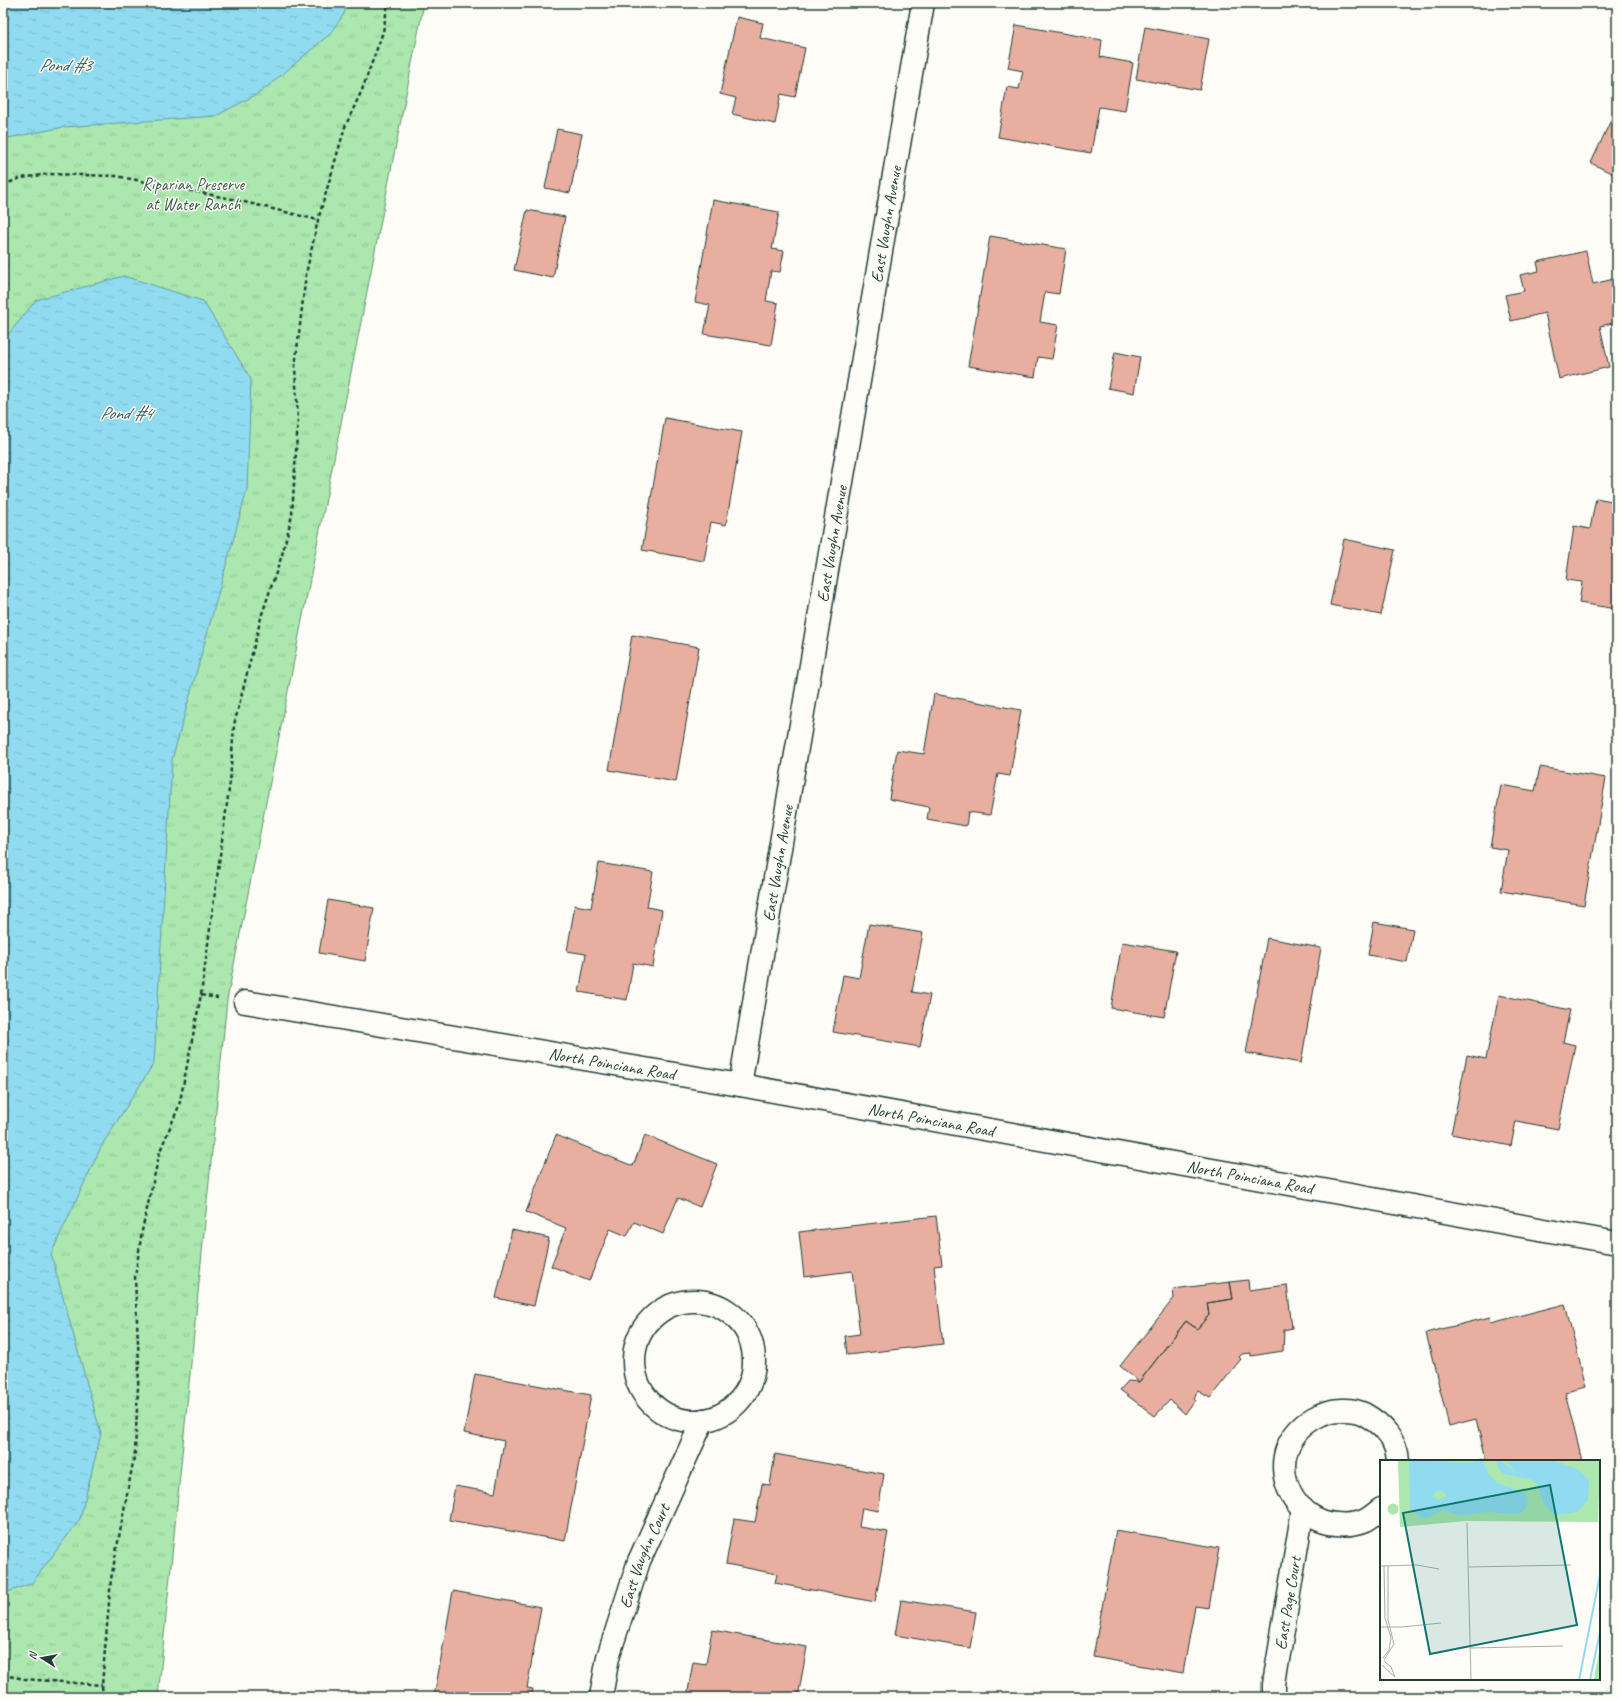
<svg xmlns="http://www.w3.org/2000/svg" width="1620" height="1700" font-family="Caveat,sans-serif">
<defs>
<pattern id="grass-tufts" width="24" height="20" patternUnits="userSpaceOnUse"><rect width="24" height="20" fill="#abe7ae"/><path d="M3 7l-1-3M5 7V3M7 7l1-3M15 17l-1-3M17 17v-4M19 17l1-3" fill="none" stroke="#93c796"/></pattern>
<pattern id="water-ripples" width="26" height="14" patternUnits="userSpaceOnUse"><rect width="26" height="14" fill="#90dbf0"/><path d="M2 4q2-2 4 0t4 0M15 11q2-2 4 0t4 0" fill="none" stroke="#7cbdce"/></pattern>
</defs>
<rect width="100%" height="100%" fill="#fdfcf7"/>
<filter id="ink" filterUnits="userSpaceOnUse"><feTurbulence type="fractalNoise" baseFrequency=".025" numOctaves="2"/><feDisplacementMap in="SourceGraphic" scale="8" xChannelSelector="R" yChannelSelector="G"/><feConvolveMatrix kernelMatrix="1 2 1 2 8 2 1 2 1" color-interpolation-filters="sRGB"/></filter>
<g filter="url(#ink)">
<path fill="url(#grass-tufts)" stroke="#659271" d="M 3,3 L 424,3 L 227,1000 L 158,1697 L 3,1697 Z"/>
<path fill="url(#water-ripples)" stroke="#639ca5" d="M 3,3 L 347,3 L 344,14 L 330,34 L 261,92 L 216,116 L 64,127 L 3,139 Z
M 124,276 L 203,301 L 251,379 L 247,490 L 172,760 L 154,1063 L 102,1145 L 51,1254 L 101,1434 L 80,1519 L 32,1583 L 3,1594 L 3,341 L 36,300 Z"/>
<path fill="#e8afa1" stroke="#1f3d34" d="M 737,17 L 763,23 L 760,38 L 805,48 L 795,97 L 781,94 L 775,124 L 732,114 L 736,98 L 720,94 Z
M 1016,25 L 1102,40 L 1100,57 L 1133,63 L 1125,111 L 1099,107 L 1091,153 L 998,137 L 1007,87 L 1019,89 L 1023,71 L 1008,68 Z
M 1145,27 L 1209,39 L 1200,90 L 1136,79 Z
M 1617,75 L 1617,88 L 1612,86 Z
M 1617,107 L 1617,176 L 1591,163 Z
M 557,129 L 582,134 L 570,193 L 545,188 Z
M 713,200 L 779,212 L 772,249 L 784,251 L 780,272 L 771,271 L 766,301 L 778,303 L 771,345 L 704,334 L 710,305 L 695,302 Z
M 527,210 L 565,217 L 553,278 L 514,270 Z
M 990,236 L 1066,249 L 1059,294 L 1045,292 L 1040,322 L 1058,325 L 1052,359 L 1038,357 L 1035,377 L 968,366 Z
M 1586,251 L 1593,284 L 1614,279 L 1617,294 L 1617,322 L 1600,326 L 1609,367 L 1559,379 L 1545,313 L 1511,321 L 1505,295 L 1524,291 L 1520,275 L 1539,271 L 1537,262 Z
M 1115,352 L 1140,357 L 1134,393 L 1108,388 Z
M 665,418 L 742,432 L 726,525 L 711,522 L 704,561 L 642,550 Z
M 1596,498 L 1617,502 L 1617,609 L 1579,603 L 1582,582 L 1566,580 L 1574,526 L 1590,529 Z
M 1344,539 L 1395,550 L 1381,615 L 1330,605 Z
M 632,635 L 699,647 L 676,782 L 609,770 Z
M 934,694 L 1021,710 L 1010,776 L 998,774 L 990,815 L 968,812 L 966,826 L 927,819 L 929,807 L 889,799 L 897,750 L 924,754 Z
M 1540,767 L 1606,778 L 1584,905 L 1501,891 L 1508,850 L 1490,847 L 1501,785 L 1535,791 Z
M 599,863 L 653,872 L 647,907 L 662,910 L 653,967 L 633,963 L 627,1000 L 579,992 L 586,954 L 567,951 L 575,905 L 591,908 Z
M 328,900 L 374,908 L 365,961 L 319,953 Z
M 1374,922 L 1413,929 L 1407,962 L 1368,955 Z
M 869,924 L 923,933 L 912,992 L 930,995 L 920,1047 L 833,1032 L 843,975 L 859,978 Z
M 1267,938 L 1321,948 L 1301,1063 L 1246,1053 Z
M 1122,942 L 1176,951 L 1164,1017 L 1111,1008 Z
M 1499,995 L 1570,1010 L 1563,1042 L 1575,1045 L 1558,1129 L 1516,1121 L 1511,1146 L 1451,1134 L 1467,1055 L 1486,1059 Z
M 556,1135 L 633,1166 L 645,1135 L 717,1164 L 700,1207 L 678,1198 L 663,1234 L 634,1222 L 627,1236 L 610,1229 L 589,1281 L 551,1266 L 566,1228 L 526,1212 Z
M 936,1216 L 942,1265 L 934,1266 L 943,1344 L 847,1355 L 845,1336 L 860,1334 L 852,1271 L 804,1277 L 799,1232 Z
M 512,1230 L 549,1238 L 534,1306 L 496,1298 Z
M 1248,1280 L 1249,1290 L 1287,1285 L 1292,1328 L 1284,1330 L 1283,1351 L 1251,1356 L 1251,1353 L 1242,1354 L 1239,1357 L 1241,1359 L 1210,1398 L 1198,1391 L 1193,1398 L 1195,1400 L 1185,1414 L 1170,1400 L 1155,1416 L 1120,1390 L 1128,1381 L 1139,1382 L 1186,1321 L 1197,1329 L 1209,1315 L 1207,1303 L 1233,1299 L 1230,1282 Z
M 1230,1282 L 1233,1299 L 1207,1303 L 1209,1315 L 1197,1329 L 1186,1321 L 1139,1382 L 1120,1366 L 1174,1298 L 1173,1289 Z
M 1565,1304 L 1586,1387 L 1565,1392 L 1582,1461 L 1479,1461 L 1486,1460 L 1476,1419 L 1449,1426 L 1426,1333 L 1490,1317 L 1491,1323 Z
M 475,1374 L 591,1395 L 565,1541 L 449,1520 L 455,1486 L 495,1493 L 504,1441 L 464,1433 Z
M 775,1454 L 884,1474 L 878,1511 L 862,1508 L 859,1527 L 888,1532 L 875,1602 L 775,1583 L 777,1574 L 726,1564 L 734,1519 L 755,1522 L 762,1484 L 770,1485 Z
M 1116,1530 L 1219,1548 L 1209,1608 L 1195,1606 L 1183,1673 L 1093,1657 Z
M 453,1591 L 541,1607 L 527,1688 L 533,1689 L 531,1697 L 434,1697 Z
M 901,1600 L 976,1612 L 970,1648 L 895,1635 Z
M 712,1630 L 807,1647 L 798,1697 L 687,1697 L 693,1662 L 706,1664 Z"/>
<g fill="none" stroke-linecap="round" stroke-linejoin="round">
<defs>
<g id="minor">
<path id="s1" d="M 245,1002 L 740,1085 L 1617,1243"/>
<path id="s2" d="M 740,1085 L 923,3"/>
<circle cx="694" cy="1361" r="60"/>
<path d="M 1381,1509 C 1376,1513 1371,1517 1366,1520 C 1357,1524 1346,1525 1336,1524 C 1301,1522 1275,1483 1287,1449 C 1293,1433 1305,1422 1320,1415 C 1332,1409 1352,1408 1364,1414 C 1382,1424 1397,1440 1398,1461"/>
<path id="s3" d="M 601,1697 L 608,1657 L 639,1561 L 703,1420"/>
<path id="s4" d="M 1274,1697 L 1274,1684 L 1303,1509"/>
</g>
</defs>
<use href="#minor" stroke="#1f3d34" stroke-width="25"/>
<path stroke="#1f3d34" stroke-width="2.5" stroke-dasharray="4 3" stroke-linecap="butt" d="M 3,185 L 21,178 L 48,174 L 116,176 L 232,199 L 318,220
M 201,995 L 218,998
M 3,1675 L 25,1679 L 102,1685
M 103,1697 L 102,1685 L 111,1579 L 135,1452 L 139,1365 L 135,1277 L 142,1231 L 160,1151 L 179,1106 L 201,995 L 230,782 L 234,725 L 262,614 L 282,555 L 292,515 L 298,419 L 295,367 L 306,274 L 318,220 L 345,127 L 362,90 L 383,32 L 388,3"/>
<use href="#minor" stroke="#fdfcf7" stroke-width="22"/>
</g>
</g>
<g text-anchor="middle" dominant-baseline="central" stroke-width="3" stroke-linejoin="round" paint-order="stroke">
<g font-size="17" fill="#3b5f4c" stroke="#fdfcf7">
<text x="193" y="184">Riparian Preserve<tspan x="193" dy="20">at Water Ranch</tspan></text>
</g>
<g font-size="17" fill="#1f3d34" stroke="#fdfcf7">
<text stroke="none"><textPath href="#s2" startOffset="873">East Vaughn Avenue</textPath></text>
<text stroke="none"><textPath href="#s2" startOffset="549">East Vaughn Avenue</textPath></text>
<text stroke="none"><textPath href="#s2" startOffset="225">East Vaughn Avenue</textPath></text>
<text stroke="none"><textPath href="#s1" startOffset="372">North Poinciana Road</textPath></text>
<text stroke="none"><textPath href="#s1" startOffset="696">North Poinciana Road</textPath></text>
<text stroke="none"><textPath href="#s1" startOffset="1020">North Poinciana Road</textPath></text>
<text stroke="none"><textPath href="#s3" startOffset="148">East Vaughn Court</textPath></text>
<text stroke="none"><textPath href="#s4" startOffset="95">East Page Court</textPath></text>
</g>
<g font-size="18" font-style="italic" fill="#365d5a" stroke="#fdfcf7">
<text x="65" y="65">Pond #3</text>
<text x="126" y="413">Pond #4</text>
</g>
</g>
<g transform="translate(1380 1460)">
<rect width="220" height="220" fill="#fdfcf7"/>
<path d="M 18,0 L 220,0 L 218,62 L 87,61 L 20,67 ZM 220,188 L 220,220 L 214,220 L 216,207 Z" fill="#abe7ae"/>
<path d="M7.5 49a5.5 5.5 0 1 1 11 0a5.5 5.5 0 1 1-11 0Z" fill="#abe7ae"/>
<path d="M 29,0 L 87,3 L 103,0 L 108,14 L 118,23 L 145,33 L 148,40 L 147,47 L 141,53 L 132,54 L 107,52 L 81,56 L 62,50 L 48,58 L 40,57 L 30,49 ZM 58,30 L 66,34 L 66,37 L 58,40 L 52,36 ZM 116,0 L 120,0 L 136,13 L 126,0 L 172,0 L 197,9 L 209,20 L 208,40 L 197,52 L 175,55 L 164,45 L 157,24 L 150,19 L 124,14 L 119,9 Z" fill="#90dbf0" fill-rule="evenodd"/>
<path fill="none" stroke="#90dbf0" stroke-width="2" d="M 199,220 L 220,115M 210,220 L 220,172"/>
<path fill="none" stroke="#a4b0a9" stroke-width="1" d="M 87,63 L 91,220M 0,106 L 37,105 L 59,109M 89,107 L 191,105M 0,167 L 22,167 L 61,163M 90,188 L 183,186M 3,198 L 9,190 L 11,178 L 5,158 L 4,106M 4,200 L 14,184 L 8,160 L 8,106M 2,205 L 15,217 L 11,207 L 4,201"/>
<path fill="#0f766e" fill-opacity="0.15" stroke="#0f766e" stroke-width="2" d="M 170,25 L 197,165 L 50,194 L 23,53 Z"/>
<rect width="220" height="220" fill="none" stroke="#1f3d34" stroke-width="2"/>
</g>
<rect width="1620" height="1700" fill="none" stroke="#fdfcf7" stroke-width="16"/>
<rect x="8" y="8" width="1604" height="1684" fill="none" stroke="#1f3d34" stroke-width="1.5" filter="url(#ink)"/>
<g transform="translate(42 1658) rotate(281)" stroke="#fdfcf7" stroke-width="3" paint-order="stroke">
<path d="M0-3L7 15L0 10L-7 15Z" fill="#1f3d34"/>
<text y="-6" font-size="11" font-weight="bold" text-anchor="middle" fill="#1f3d34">N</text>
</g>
</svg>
